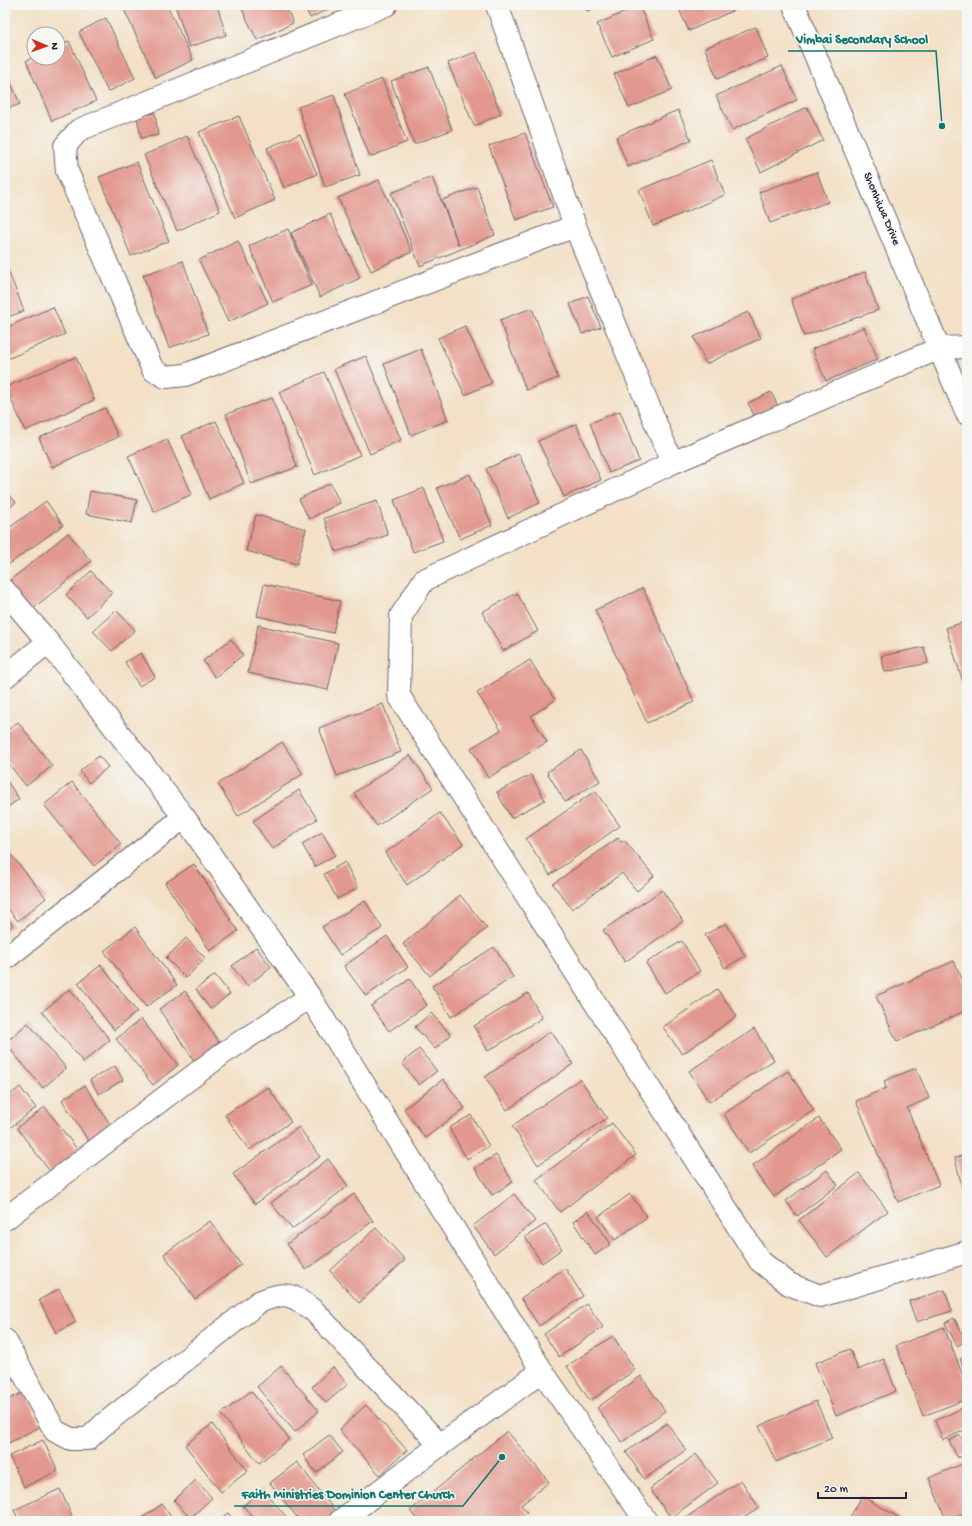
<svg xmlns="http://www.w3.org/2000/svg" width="972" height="1526" font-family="'Gochi Hand',sans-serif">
<rect width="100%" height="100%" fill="#f6f6f2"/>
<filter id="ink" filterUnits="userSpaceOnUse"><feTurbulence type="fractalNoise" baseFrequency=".025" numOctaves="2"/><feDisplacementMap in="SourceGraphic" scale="8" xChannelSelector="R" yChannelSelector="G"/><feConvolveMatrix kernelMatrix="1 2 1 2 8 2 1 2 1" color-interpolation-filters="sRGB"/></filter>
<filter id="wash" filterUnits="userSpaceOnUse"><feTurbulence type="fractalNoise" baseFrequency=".012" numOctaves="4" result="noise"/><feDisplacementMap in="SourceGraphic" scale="16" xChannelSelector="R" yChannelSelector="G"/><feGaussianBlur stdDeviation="0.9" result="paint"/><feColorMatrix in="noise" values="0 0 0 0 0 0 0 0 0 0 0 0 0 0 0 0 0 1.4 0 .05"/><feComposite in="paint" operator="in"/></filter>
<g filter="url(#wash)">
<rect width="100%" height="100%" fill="#f3e0c6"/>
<g id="blocks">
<path fill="#e2988e" d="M 122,5 L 167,5 L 193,60 L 156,78 Z
M 175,5 L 217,5 L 226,35 L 189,47 Z
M 240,5 L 285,5 L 293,23 L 257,40 Z
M 304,5 L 337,5 L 310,18 Z
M 585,5 L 601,5 L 587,11 Z
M 677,5 L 745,5 L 689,31 Z
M 639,6 L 654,39 L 612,57 L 597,24 Z
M 106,18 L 135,78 L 108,92 L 79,32 Z
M 756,27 L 768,58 L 717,79 L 705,48 Z
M 69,41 L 96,101 L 52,121 L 26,61 L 34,57 L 58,58 L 58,46 Z
M 476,52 L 501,114 L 474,126 L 448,63 Z
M 657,55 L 672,90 L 629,108 L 614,74 Z
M 782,66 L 797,100 L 732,130 L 716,96 Z
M 429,67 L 452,130 L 414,144 L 391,81 Z
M 5,68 L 20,104 L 5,110 Z
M 382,79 L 407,142 L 370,157 L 345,94 Z
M 334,95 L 360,175 L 325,187 L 298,107 Z
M 807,107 L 823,140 L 761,172 L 745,139 Z
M 678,110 L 691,140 L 628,167 L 616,137 Z
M 155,113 L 158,135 L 141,138 L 137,117 Z
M 239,116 L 275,200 L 235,218 L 199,132 Z
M 525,133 L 553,207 L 516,220 L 489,146 Z
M 300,134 L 317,174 L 284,188 L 267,148 Z
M 187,136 L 220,211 L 177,231 L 144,155 Z
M 711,160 L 725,195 L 653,226 L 639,190 Z
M 137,162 L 169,241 L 131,256 L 99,177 Z
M 817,172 L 828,202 L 770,223 L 759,192 Z
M 432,177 L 459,246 L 442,200 L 477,187 L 495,235 L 420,266 L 391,193 Z
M 379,180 L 412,252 L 371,271 L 338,198 Z
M 330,214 L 360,278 L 320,297 L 291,233 Z
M 288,229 L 312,285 L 273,302 L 249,246 Z
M 238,241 L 268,303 L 228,322 L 199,260 Z
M 183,261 L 208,334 L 169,348 L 143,275 Z
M 6,265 L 24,311 L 5,318 L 5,266 Z
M 865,272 L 878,310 L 804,336 L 791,299 Z
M 588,296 L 601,327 L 582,334 L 570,304 Z
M 53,307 L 65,334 L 5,360 L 5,328 Z
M 532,308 L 558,378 L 526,390 L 500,320 Z
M 748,312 L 761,338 L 706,364 L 694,337 Z
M 465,326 L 492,383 L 465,395 L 438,338 Z
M 864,327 L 878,359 L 826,381 L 812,349 Z
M 421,349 L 448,420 L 411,435 L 384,364 Z
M 366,356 L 401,440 L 370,454 L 334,369 Z
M 76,357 L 94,400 L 25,431 L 6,387 Z
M 324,372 L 360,455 L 315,475 L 279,392 Z
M 771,392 L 778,406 L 755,417 L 748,403 Z
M 272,398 L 297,467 L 251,484 L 226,414 Z
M 105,408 L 118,437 L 52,467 L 39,438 Z
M 620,411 L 639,461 L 609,473 L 590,423 Z
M 216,421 L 244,483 L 209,499 L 182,436 Z
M 576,424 L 601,480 L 564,497 L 538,441 Z
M 167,439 L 192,494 L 154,512 L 128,456 Z
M 519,454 L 540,503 L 508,518 L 486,469 Z
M 470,474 L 492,525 L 460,539 L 437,488 Z
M 330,483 L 340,503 L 309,519 L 299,499 Z
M 424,488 L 443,541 L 413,552 L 394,500 Z
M 5,491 L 16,502 L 5,512 Z
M 90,491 L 137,500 L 132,523 L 86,514 Z
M 46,501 L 63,525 L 5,567 L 5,531 Z
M 377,501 L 388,535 L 336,552 L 324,518 Z
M 256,515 L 306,529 L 297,564 L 246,551 Z
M 68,533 L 91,561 L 30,611 L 7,583 Z
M 91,571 L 112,593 L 87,617 L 66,595 Z
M 264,584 L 340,601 L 333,633 L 257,616 Z
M 643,588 L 694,702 L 647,723 L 595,610 Z
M 517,593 L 538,631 L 503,651 L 482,612 Z
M 116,610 L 135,630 L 112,651 L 93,631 Z
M 967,621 L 967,695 L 946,628 Z
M 258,625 L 338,643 L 328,690 L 248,673 Z
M 231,639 L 243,655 L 215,677 L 203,661 Z
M 924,647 L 928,663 L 885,672 L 881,656 Z
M 141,653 L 155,677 L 139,686 L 125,662 Z
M 530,660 L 555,700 L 531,716 L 547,742 L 488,778 L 471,748 L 501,730 L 477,693 Z
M 383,704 L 401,752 L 337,776 L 319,728 Z
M 18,722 L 52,766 L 26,786 L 5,759 L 5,732 Z
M 282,742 L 303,774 L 238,816 L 218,784 Z
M 581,750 L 600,781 L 565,802 L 547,772 Z
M 410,755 L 433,788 L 377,826 L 354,793 Z
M 99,756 L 108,767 L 89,783 L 80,771 Z
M 531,775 L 545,800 L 511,818 L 497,792 Z
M 5,778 L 19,799 L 5,809 Z
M 72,782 L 121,844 L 94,866 L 44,805 Z
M 299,790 L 317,819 L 272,849 L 253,821 Z
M 595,791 L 620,826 L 550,875 L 526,839 Z
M 440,813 L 463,844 L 407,885 L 385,853 Z
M 322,832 L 335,855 L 315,867 L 302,844 Z
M 618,838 L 621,842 L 624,840 L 654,876 L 637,891 L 622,873 L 572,909 L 553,884 Z
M 5,847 L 46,898 L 18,921 L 5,905 Z
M 345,862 L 358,888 L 337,899 L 324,874 Z
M 194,864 L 238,931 L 210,951 L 165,883 Z
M 662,890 L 683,921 L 625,962 L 603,930 Z
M 460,895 L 487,928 L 430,976 L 403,944 Z
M 365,901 L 382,928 L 340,955 L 322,927 Z
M 5,915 L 13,925 L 5,931 Z
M 726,923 L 745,956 L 725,968 L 705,935 Z
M 135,927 L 177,985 L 146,1007 L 104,951 Z
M 387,936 L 408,967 L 366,996 L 344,966 Z
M 186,938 L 205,958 L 186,978 L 166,958 Z
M 682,941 L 700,971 L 665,993 L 646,963 Z
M 256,947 L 271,967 L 247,986 L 232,966 Z
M 494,947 L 513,977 L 451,1017 L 432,986 Z
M 954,961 L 967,990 L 967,1010 L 897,1042 L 876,996 Z
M 101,965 L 137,1012 L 114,1030 L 78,983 Z
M 215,975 L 230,994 L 210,1009 L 196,989 Z
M 410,979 L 427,1005 L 389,1031 L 371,1006 Z
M 70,989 L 110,1040 L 83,1062 L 42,1012 Z
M 717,989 L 737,1016 L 682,1054 L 663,1027 Z
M 185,991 L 221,1045 L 195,1062 L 159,1009 Z
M 528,993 L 542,1018 L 488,1051 L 474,1026 Z
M 431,1013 L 451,1035 L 435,1049 L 415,1027 Z
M 141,1019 L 178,1065 L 153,1085 L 116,1039 Z
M 28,1023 L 66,1068 L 43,1088 L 5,1043 Z
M 754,1029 L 774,1060 L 709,1102 L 689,1071 Z
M 551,1031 L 573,1064 L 507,1110 L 485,1077 Z
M 419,1049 L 437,1071 L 419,1085 L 402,1063 Z
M 115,1066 L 123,1080 L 99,1094 L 90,1080 Z
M 916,1068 L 929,1098 L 907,1108 L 939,1185 L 898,1202 L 856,1101 L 886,1088 L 884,1081 Z
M 788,1071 L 814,1110 L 749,1153 L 724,1114 Z
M 443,1079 L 465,1108 L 425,1138 L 404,1109 Z
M 580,1079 L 607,1118 L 538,1165 L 512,1126 Z
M 85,1085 L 113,1129 L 90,1143 L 62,1100 Z
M 20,1087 L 36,1108 L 11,1127 L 5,1119 L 5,1099 Z
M 268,1087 L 291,1122 L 249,1150 L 225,1115 Z
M 45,1107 L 80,1153 L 52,1174 L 17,1128 Z
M 471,1115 L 489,1146 L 467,1159 L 449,1128 Z
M 819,1118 L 841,1149 L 774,1197 L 752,1166 Z
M 612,1123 L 636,1155 L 560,1212 L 536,1180 Z
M 299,1127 L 320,1157 L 255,1204 L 233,1174 Z
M 967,1154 L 967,1203 L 966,1203 L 955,1158 Z
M 496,1155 L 513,1182 L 492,1195 L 475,1168 Z
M 328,1159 L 348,1186 L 292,1229 L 271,1203 Z
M 827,1170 L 838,1185 L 797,1216 L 786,1201 Z
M 859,1173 L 888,1211 L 827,1257 L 799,1220 Z
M 354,1194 L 373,1221 L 306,1270 L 287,1244 Z
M 514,1194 L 535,1221 L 494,1254 L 473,1226 Z
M 630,1194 L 647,1217 L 615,1240 L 598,1217 Z
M 588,1211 L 611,1244 L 595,1255 L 573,1222 Z
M 210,1221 L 241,1265 L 195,1299 L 164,1254 Z
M 546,1224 L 562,1249 L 542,1263 L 525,1237 Z
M 376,1228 L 405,1260 L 359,1303 L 330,1271 Z
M 565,1268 L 583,1296 L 539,1326 L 521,1298 Z
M 59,1289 L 76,1322 L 56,1333 L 39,1300 Z
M 945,1290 L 952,1311 L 916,1322 L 909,1301 Z
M 587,1304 L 603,1327 L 559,1357 L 544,1334 Z
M 954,1318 L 966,1341 L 957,1346 L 945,1323 Z
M 944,1327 L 967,1386 L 967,1399 L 923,1416 L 896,1346 Z
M 613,1336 L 635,1370 L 590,1401 L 567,1366 Z
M 850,1349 L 858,1370 L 884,1359 L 896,1391 L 836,1416 L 815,1363 Z
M 967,1356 L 967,1373 L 960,1359 Z
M 281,1366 L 319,1411 L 295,1432 L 257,1387 Z
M 333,1367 L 348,1384 L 326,1403 L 312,1387 Z
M 641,1376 L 665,1411 L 622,1442 L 597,1408 Z
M 251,1391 L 289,1439 L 259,1463 L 221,1414 Z
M 24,1392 L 41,1426 L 5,1445 L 5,1401 Z
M 816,1401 L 832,1438 L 776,1462 L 759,1426 Z
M 366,1405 L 407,1450 L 380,1475 L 339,1430 Z
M 967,1406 L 967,1429 L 943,1440 L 935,1421 Z
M 667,1423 L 686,1450 L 644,1479 L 626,1452 Z
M 212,1424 L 248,1471 L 221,1492 L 185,1445 Z
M 507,1431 L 549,1482 L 521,1505 L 527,1512 L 516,1521 L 418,1521 L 410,1511 Z
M 329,1435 L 343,1452 L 316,1473 L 303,1455 Z
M 960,1435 L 967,1447 L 967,1454 L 958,1458 L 949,1441 Z
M 43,1440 L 58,1471 L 24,1487 L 9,1456 Z
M 696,1454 L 718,1483 L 671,1518 L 650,1489 Z
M 297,1462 L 339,1516 L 333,1521 L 300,1521 L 270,1483 Z
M 967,1462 L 967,1512 L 946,1520 L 929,1478 Z
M 196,1480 L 212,1498 L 190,1518 L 174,1500 Z
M 741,1480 L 759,1508 L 739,1521 L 681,1521 Z
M 60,1489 L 73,1519 L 68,1521 L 19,1521 L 14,1510 Z
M 262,1489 L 290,1521 L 256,1521 L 243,1506 Z
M 862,1496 L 905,1521 L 848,1521 Z
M 162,1504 L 174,1521 L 143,1521 L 141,1519 Z
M 228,1513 L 234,1521 L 217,1521 Z"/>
</g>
</g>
<g filter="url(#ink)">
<use href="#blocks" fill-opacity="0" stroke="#6b646c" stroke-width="1"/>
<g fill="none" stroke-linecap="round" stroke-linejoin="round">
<defs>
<path id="street" d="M 386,5 L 79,130 L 65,146 L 67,171 L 153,370 L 166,377 L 185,375 L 575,226
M 497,5 L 575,226 L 672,463 L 940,348 L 967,347
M 794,5 L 967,414
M 672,463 L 424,580 L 401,616 L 399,696 L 760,1261 L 789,1284 L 820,1296 L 967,1252
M 5,591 L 48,642 L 184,817 L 310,997 L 542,1371 L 646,1521
M 5,677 L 48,642
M 5,959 L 184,817
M 5,1219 L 222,1054 L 310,997
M 5,1340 L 55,1431 L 71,1439 L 88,1439 L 103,1425 L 259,1302 C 287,1291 290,1293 314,1311 L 440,1445
M 340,1521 L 440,1445 L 542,1371"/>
</defs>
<use href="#street" stroke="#6b646c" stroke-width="24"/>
<use href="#street" stroke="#fff" stroke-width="22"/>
</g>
</g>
<g text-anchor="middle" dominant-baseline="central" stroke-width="3" stroke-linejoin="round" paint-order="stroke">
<g font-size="12" fill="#22223b" stroke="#f6f6f2">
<text transform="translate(881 209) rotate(67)">Shonhiwa Drive</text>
</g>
</g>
<path fill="none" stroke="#0f766e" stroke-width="1.5" d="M942 126L936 51H788M502 1457L463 1506H234"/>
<g fill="#0f766e" stroke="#f6f6f2" stroke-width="1.5">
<circle cx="942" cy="126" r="4"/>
<circle cx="502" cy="1457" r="4"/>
</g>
<g font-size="13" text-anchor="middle" font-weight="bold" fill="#0f766e" stroke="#f6f6f2" stroke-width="3" stroke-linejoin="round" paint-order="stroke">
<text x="862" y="43">Vimbai Secondary School</text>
<text x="348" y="1498">Faith Ministries Dominion Center Church</text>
</g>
<rect width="972" height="1526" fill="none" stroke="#f6f6f2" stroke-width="20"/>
<g transform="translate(46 46) rotate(92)"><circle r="19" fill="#f6f6f2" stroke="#a1a1a9"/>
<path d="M0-3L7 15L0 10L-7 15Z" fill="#c8321e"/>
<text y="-6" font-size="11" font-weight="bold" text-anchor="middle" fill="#22223b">N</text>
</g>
<path d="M818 1492v6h88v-6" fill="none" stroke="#22223b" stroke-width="2"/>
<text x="824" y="1492" font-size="12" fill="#22223b" stroke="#f6f6f2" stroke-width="3" paint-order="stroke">20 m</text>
</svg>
